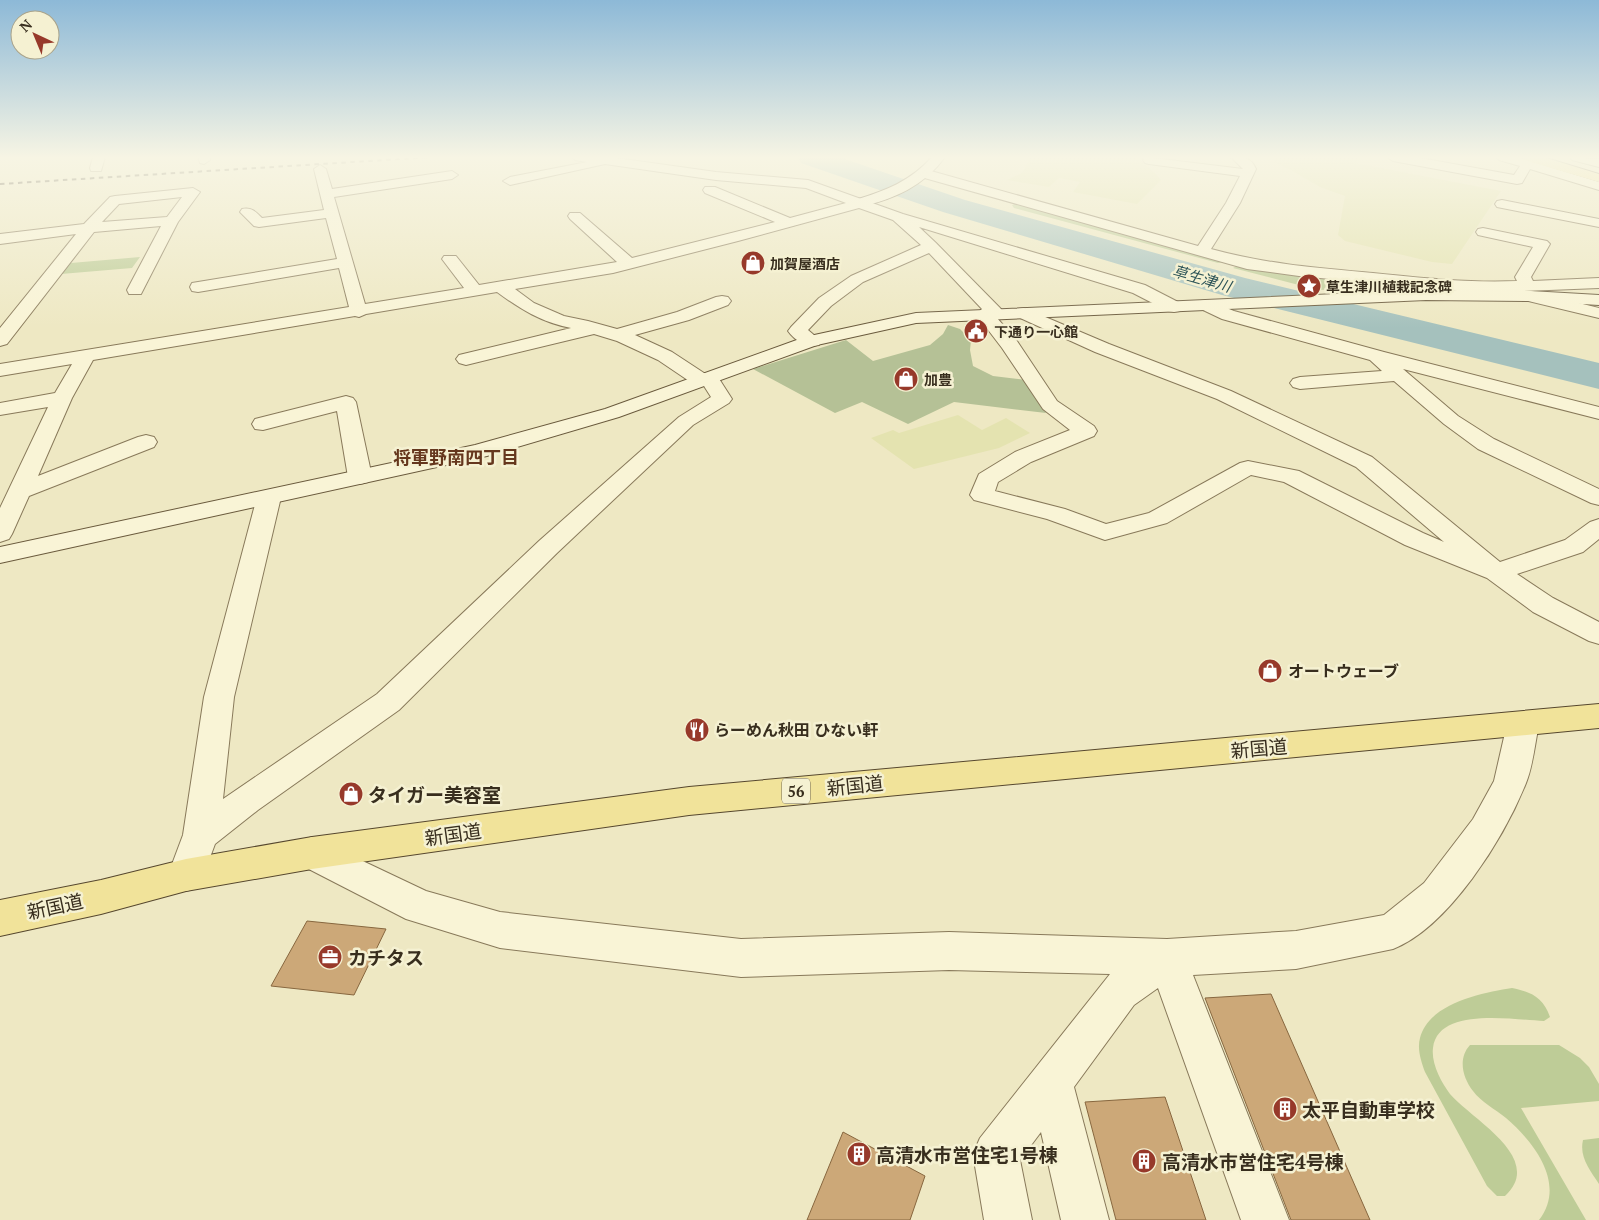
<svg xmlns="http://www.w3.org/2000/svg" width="1599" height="1220" font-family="'PT Serif','Noto Sans JP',serif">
<rect width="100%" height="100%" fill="#eee8c3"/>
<path fill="#e4e3b0" d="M 1031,157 L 1136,157 L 1155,173 L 1161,180 L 1137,204 L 1073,192 L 1080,182 L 1059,178 L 1049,187 L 1007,180 L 1022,173 Z
M 1278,157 L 1362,157 L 1355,163 L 1501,191 L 1452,264 L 1432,262 L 1345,241 L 1338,235 L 1345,196 L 1320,187 L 1291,170 L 1273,162 Z
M 958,415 L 982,430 L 1006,418 L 1030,433 L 999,448 L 914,469 L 871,438 L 893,430 L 899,433 Z"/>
<path fill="#becc97" d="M 1019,203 L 1223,262 L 1218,263 L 1014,208 L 1012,205 Z
M 140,257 L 132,268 L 61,274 L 71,263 Z
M 1240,264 L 1390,283 L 1409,287 L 1318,290 L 1233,268 Z
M 1512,988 C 1531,992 1543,997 1550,1017 L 1544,1021 C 1514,1020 1438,1006 1433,1048 C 1431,1063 1441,1082 1450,1094 C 1471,1119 1546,1158 1505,1196 L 1497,1196 L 1487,1186 L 1425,1072 C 1421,1061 1417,1049 1420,1038 C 1429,1003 1482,993 1512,988 Z
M 1470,1045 L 1559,1045 L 1580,1058 L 1589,1067 L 1599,1084 L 1599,1101 L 1521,1108 L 1586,1220 L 1539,1220 C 1567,1184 1534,1142 1506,1118 C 1495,1109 1481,1102 1473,1091 C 1462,1077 1458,1058 1470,1045 Z
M 1599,1138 L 1599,1184 C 1590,1170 1579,1157 1583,1140 Z"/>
<path fill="#b5c196" d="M 948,325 L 960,329 L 971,340 L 970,350 L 973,366 L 993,376 L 1027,380 L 1046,413 L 954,402 L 908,424 L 862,402 L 835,413 L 753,369 L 846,340 L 873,361 L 930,345 L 943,334 Z"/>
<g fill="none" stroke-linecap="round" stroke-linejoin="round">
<path fill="#a5c1bd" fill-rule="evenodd" d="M 798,157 L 839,157 L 965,200 L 1245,278 L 1599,363 L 1599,389 L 1222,295 L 943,212 L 801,163 Z"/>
</g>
<path fill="#cca878" stroke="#87673f" d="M 307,921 L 386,929 L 354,995 L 271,986 Z
M 1271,994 L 1370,1220 L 1291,1220 L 1205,998 Z
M 1165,1097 L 1206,1220 L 1116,1220 L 1085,1102 Z
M 843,1132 L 925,1176 L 910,1220 L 807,1220 Z"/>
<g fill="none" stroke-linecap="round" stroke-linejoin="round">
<defs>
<path id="street" d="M 93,157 L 105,157 L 101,171 L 91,171 L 90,168 Z
M 198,157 L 210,157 L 210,160 L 204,164 L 200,163 Z
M 573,157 L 609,157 L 716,172 L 808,180 L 903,214 L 1145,285 L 1180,303 L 1183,307 L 1180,311 L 1174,312 L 1168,311 L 1133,293 L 919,227 L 936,243 L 1001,309 L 1004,313 L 997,318 L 1017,341 L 1057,401 L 1094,426 L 1097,431 L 1094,436 L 1031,462 L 998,482 L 995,491 L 1065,509 L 1106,524 L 1149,513 L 1240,463 L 1248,461 L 1299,471 L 1423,533 L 1444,542 L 1356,467 L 1217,399 L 1095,352 L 1018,317 L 1015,313 L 1018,309 L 1024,308 L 1109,344 L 1231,391 L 1372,457 L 1500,562 L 1565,540 L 1590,522 L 1599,519 L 1599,539 L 1583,552 L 1517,574 L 1553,598 L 1599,622 L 1599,644 L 1589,641 L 1533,612 L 1487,578 L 1405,545 L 1284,482 L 1251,475 L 1167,523 L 1105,540 L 1047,519 L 974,500 L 970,495 L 979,474 L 1015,452 L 1070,430 L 1043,409 L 1002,348 L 976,314 L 982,309 L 929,253 L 863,282 L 831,306 L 808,330 L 821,341 L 819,345 C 807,348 795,341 788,331 L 791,327 L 819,298 L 851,276 L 921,245 L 893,220 L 859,208 L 738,241 L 613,273 L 515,289 L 534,303 L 564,316 L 588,321 L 617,329 L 677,312 L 716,297 L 722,296 L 728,297 L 731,301 L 728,305 L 689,320 L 635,335 L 672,352 L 704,373 L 716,374 L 732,399 L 729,403 L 693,425 L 557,553 L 399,710 L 258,810 L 215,844 L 199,887 L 186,891 L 173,887 L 168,875 L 183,835 L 204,697 L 257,497 L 261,492 L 269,490 L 277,492 L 281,497 L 234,697 L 223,799 L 377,694 L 539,541 L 679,417 L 711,397 L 704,386 L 695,385 L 658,360 L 617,341 L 594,334 L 466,365 L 459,363 L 456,359 L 459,355 L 571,328 C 543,323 520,309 497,292 L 366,314 L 359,317 L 355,316 L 93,360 L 72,398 L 38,476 L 138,437 L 146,435 L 154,437 L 157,442 L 154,447 L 29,496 L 12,534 L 9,539 L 0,542 L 0,508 L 48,407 L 0,415 L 0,403 L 55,393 L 72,364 L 0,376 L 0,364 L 349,307 L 339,268 L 198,292 L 192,291 L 190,287 L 192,283 L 198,282 L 337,259 L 326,218 L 259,227 L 254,226 L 240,212 L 242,209 C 252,207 256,212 262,218 L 324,210 L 314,169 L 320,165 L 326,169 L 332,189 L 452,171 L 458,175 L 452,179 L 334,197 L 365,304 L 464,288 L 442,259 L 444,256 L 456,256 L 479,285 L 617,262 L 570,219 L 568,216 L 570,213 L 580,213 L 632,258 L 775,222 L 705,193 L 703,190 L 705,187 L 715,187 L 790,218 L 846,203 L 806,188 L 716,180 L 605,164 L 510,185 L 503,181 L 510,177 L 587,162 L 575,160 Z
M 1145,157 L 1243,169 L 1231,157 C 1243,157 1251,157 1256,169 L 1240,203 L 1211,249 C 1266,264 1317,268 1373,273 C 1421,278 1469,283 1517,281 L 1515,277 L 1533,247 L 1478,235 L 1476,232 L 1478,229 L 1483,228 L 1547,241 L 1550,244 L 1531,277 L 1533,281 L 1599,278 L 1599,288 L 1478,293 L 1299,276 L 1247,269 L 921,177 L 920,174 L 921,171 L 931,171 L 1198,246 L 1226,203 L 1240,176 L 1149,164 L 1145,163 L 1143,160 Z
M 1387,157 L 1415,157 L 1514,175 L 1520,166 L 1499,160 L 1497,157 L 1517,157 L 1599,182 L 1599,190 L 1530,169 L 1522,183 L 1517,184 L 1393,161 Z
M 1570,157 L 1599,159 L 1599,167 L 1572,160 Z
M 193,188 L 200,192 L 178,222 L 141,294 L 129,294 L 127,290 L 161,226 L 94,232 L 7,344 L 0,346 L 0,328 L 76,234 L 0,244 L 0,234 L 84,224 L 110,197 L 115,196 ZM 182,197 L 167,217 L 102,222 L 119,204 Z
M 1502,200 L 1599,219 L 1599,227 L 1497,207 L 1495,204 L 1497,201 Z
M 1530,291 L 1599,308 L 1599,318 L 1524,300 L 1521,296 L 1524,292 Z
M 1207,300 L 1234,311 L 1384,352 L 1599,407 L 1599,419 L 1403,369 L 1458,416 L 1494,439 L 1599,489 L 1599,505 L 1591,503 L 1478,449 L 1444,424 L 1394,381 L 1300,389 L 1293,387 L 1290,383 L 1293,379 L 1300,377 L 1382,371 L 1370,360 L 1222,319 L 1201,309 L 1198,305 L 1201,301 Z
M 346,396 L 353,398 L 356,402 L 372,477 L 368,482 L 360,484 L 352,482 L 348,477 L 337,411 L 263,430 L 255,429 L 252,424 L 255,419 Z
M 1523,712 L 1534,715 L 1539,724 C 1535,743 1533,766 1526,783 C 1504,838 1449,927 1393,949 L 1296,969 L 1193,975 L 1289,1220 L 1241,1220 L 1158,988 L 1134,1005 L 1074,1087 L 1109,1220 L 1061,1220 L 1041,1132 L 1020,1160 L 1032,1220 L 984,1220 L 973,1154 L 980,1138 L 1110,974 L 949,970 L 741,977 L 500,948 L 406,919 L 299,864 L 294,853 L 299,842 L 312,837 L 426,891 L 500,912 L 741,939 L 949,932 L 1167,939 L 1296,931 L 1384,915 L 1424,883 L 1473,819 L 1494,781 L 1507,724 L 1512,715 Z"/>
<path id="secondary" d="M 932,157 L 945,157 C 924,186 894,199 860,207 L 853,203 L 855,200 C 885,191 911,181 932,157 Z
M 1426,290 L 1530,291 L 1599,295 L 1599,305 L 1530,301 L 1426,300 L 916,323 L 817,345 L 619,417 L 487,456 L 0,563 L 0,547 L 475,445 L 605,409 L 805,337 L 916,313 Z"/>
<path id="primary" d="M 1522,157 L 1543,157 L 1599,174 L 1599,182 L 1524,160 Z
M 1599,704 L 1599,728 L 689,815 L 312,869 L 186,891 L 101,914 L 0,936 L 0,900 L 101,880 L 186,859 L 312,837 L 689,787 Z"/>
</defs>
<use href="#street" stroke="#88795a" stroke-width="2"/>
<use href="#secondary" stroke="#6a5a3d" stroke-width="2"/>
<use href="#primary" stroke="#56472e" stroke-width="2"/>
<use href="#street" fill="#f9f4d6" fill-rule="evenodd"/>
<use href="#secondary" fill="#f9f4d6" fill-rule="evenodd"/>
<use href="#primary" fill="#f1e39a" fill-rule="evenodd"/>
<path stroke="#382e1e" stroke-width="2" stroke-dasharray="4.5 4.5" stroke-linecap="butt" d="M 0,184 L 432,157"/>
</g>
<linearGradient id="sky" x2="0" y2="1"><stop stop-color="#8db9d7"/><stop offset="0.48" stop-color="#f7f5e4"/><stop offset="1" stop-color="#f7f5e4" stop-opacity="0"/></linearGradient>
<rect width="1599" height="328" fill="url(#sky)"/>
<defs>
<symbol id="shop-disc" viewBox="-11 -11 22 22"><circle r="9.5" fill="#97392a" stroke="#f5f1d2"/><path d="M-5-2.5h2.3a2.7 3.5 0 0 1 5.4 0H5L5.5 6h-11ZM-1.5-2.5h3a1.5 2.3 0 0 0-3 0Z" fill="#fff"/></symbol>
<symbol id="sight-disc" viewBox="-11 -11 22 22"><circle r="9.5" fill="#97392a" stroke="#f5f1d2"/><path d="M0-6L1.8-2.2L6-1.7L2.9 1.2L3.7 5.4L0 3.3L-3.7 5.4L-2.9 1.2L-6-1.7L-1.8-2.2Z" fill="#fff"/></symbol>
<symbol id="civic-disc" viewBox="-11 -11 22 22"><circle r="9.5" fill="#97392a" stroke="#f5f1d2"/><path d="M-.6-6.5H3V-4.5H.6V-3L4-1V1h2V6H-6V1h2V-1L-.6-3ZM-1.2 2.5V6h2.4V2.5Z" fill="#fff"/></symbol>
<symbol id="restaurant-disc" viewBox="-11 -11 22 22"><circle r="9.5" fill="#97392a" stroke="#f5f1d2"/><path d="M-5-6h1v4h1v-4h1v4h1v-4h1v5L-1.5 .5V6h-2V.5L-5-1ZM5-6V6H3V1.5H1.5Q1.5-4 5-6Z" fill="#fff"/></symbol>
<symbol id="office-disc" viewBox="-11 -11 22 22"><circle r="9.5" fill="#97392a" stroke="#f5f1d2"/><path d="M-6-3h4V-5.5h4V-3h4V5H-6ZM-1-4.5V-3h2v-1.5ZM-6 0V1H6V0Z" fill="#fff"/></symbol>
<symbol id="building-disc" viewBox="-11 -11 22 22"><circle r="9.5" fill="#97392a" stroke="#f5f1d2"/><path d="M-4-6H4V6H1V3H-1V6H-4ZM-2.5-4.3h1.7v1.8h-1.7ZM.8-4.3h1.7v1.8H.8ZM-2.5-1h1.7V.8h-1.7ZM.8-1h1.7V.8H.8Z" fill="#fff"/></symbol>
</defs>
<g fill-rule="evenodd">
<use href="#shop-disc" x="739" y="249" width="28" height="28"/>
<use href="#sight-disc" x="1295" y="272" width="28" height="28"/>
<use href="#civic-disc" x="962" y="317" width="28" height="28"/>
<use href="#shop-disc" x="892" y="365" width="28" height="28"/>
<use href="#shop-disc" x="1256" y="657" width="28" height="28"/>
<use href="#restaurant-disc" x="683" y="716" width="28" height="28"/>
<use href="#shop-disc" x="337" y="780" width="28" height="28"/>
<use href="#office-disc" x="316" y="943" width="28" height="28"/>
<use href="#building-disc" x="1271" y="1095" width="28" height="28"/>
<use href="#building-disc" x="845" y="1140" width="28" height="28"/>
<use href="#building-disc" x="1130" y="1147" width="28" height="28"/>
</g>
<g text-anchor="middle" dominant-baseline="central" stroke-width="5" stroke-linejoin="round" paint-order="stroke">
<g font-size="14" font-weight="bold" fill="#382e1e" stroke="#f5f1d2" text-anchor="start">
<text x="770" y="263">加賀屋酒店</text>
<text x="1326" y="286">草生津川植栽記念碑</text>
<text x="994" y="331">下通り一心館</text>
<text x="924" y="379">加豊</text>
</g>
<g font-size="15" font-style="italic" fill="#2d5458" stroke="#f5f1d2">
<text transform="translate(1202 278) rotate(16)">草生津川</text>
</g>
<rect fill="#f5f1d2" stroke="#716854" stroke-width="1" x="782" y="778.5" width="28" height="25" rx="4"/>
<g font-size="15" font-weight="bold" fill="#382e1e">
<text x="796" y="791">56</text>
</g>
<g font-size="16" font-weight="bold" fill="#382e1e" stroke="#f5f1d2" text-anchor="start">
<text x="1288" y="671">オートウェーブ</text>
<text x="714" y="730">らーめん秋田 ひない軒</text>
</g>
<g font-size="18" font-weight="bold" fill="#65371d" stroke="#f5f1d2">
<text x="456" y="457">将軍野南四丁目</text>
</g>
<g font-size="19" fill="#382e1e" stroke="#f5f1d2">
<text transform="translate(1259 748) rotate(-5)">新国道</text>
<text transform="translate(855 785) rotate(-6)">新国道</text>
<text transform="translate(453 834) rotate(-8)">新国道</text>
<text transform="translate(55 906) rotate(-12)">新国道</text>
</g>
<g font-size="19" font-weight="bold" fill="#382e1e" stroke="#f5f1d2" text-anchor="start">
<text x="368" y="794">タイガー美容室</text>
<text x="348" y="957">カチタス</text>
<text x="1302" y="1109">太平自動車学校</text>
<text x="876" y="1154">高清水市営住宅1号棟</text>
<text x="1162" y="1161">高清水市営住宅4号棟</text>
</g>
</g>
<g transform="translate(35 35) rotate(316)"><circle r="24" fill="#f5f1d2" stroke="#a9a38a"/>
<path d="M0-4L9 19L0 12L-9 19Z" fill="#97392a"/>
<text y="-8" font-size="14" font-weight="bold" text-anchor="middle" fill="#382e1e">N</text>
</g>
</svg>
